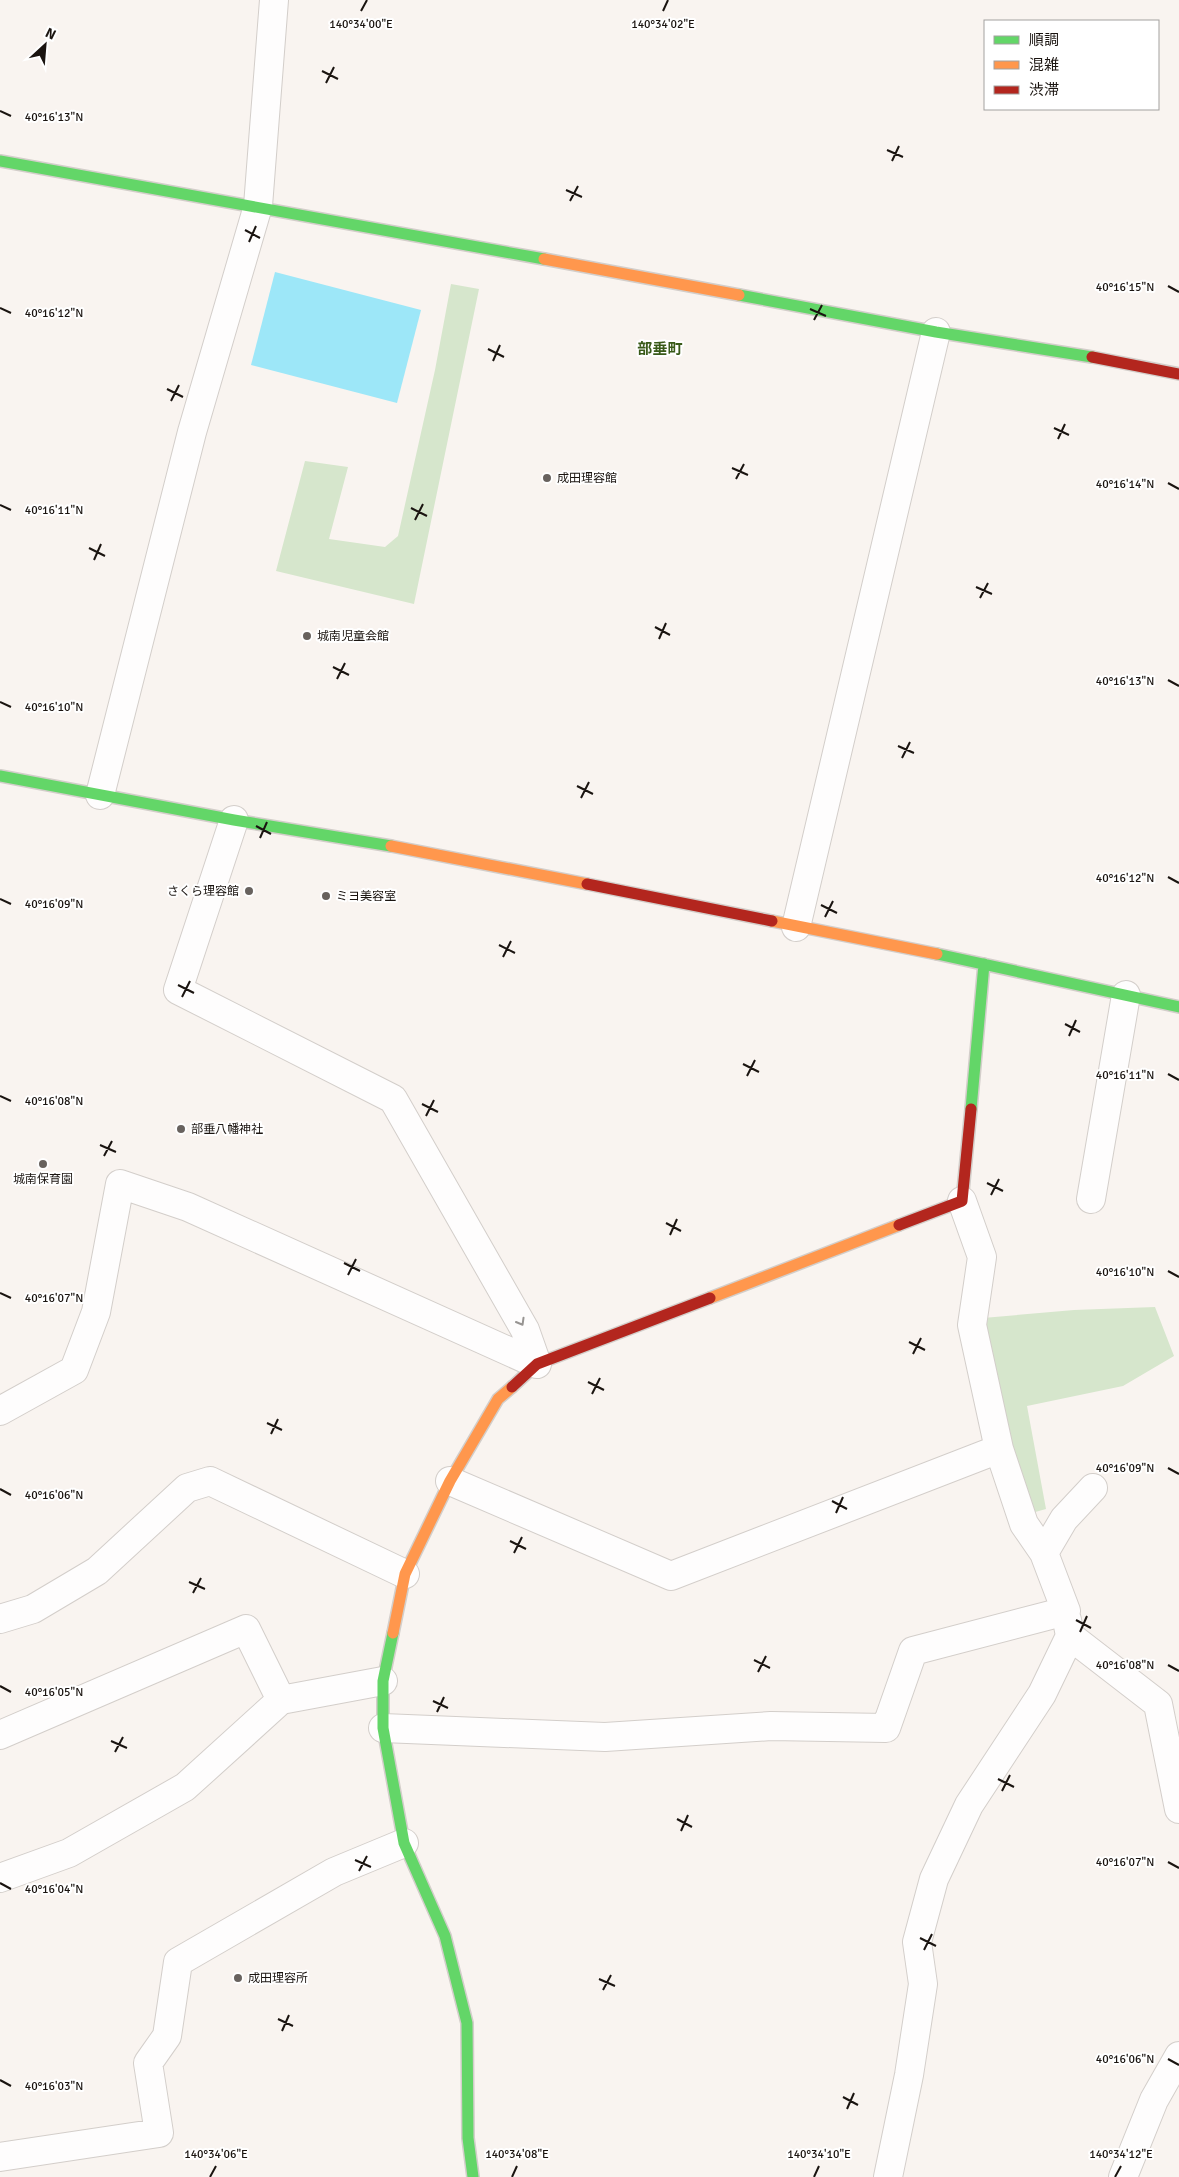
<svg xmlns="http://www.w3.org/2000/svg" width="1179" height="2177" font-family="Signika,'Noto Sans JP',sans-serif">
<rect width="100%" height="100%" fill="#f9f4f0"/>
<path fill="#d6e6cc" d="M 451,284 L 479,289 L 414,604 L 276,571 L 305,461 L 348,467 L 329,539 L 385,547 L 398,536 L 435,370 Z
M 1155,1307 L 1174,1356 L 1123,1386 L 1027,1406 L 1046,1509 L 1028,1514 L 1008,1450 L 983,1318 L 1074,1310 Z"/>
<path fill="#9de7f8" d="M 275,272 L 421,310 L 397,403 L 251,365 Z"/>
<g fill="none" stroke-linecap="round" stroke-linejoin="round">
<defs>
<path id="street" d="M 100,795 L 192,432 L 258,206 L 274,0
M 234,820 L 178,990 L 393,1099 L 525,1330 L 537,1364
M 796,927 L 936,332
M 1091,1199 L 1126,995
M 0,1411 L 74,1370 L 96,1312 L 120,1184 L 188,1207 L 537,1364
M 999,1449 L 1024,1524 L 1044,1553
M 450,1481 L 671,1576 L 999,1449 L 972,1325 L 982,1257 L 962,1201
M 0,1619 L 33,1609 L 97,1571 L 187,1488 L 210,1481 L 405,1574
M 1067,1620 L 1070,1636 L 1158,1704 L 1179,1809
M 383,1728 L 605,1737 L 771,1726 L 886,1728 L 913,1651 L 1066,1611 L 1044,1553 L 1064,1519 L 1093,1488
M 0,1735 L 246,1629 L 281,1700 L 383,1681
M 0,1878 L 69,1853 L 185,1787 L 281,1700
M 0,2157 L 159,2133 L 148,2063 L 167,2036 L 178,1962 L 334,1872 L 404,1843
M 888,2177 L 909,2075 L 923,1984 L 917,1942 L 934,1879 L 969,1805 L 1042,1694 L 1070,1636
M 1123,2177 L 1154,2100 L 1179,2056"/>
<path id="fast" d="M 0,161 L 544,259
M 739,295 L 936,332 L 1092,357
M 0,776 L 234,820 L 391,846
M 937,954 L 1179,1007
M 971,1109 L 984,964
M 393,1633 L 383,1681 L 383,1728 L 404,1843 L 445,1936 L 467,2023 L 468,2138 L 473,2177"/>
<path id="slow" d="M 544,259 L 739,295
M 391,846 L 587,884
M 772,921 L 937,954
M 710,1298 L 899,1225
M 393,1633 L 405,1574 L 450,1481 L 498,1399 L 512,1387"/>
<path id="jam" d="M 1092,357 L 1179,374
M 587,884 L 772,921
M 899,1225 L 962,1201 L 971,1109
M 512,1387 L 537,1364 L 710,1298"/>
</defs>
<use href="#street" stroke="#d3ceca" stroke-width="30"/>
<use href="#fast" stroke="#d3ceca" stroke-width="14"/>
<use href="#slow" stroke="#d3ceca" stroke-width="14"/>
<use href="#jam" stroke="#d3ceca" stroke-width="14"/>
<use href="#street" stroke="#fefdfd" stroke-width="28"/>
<use href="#fast" stroke="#63d668" stroke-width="11"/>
<use href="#slow" stroke="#ff974d" stroke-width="11"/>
<use href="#jam" stroke="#b3261e" stroke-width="11"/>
</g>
<defs><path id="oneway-chevron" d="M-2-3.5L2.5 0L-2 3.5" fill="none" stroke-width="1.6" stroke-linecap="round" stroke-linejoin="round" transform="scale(1.25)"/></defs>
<use stroke="#979492" href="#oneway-chevron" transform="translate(521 1322) rotate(60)"/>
<path fill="none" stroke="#1a1410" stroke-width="2" d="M 361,11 L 367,0M 663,11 L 668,0M 322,71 L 338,79M 326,83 L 334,67M 0,111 L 11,116M 887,150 L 903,157M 892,161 L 899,146M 566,190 L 582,197M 570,201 L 578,186M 245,230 L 260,238M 249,242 L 256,226M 1168,286 L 1179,292M 0,308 L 11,313M 810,309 L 826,316M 814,320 L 822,305M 488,349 L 504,357M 493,361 L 500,345M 167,389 L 183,397M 171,401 L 179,385M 1054,428 L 1069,435M 1058,439 L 1065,424M 732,468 L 748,475M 736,479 L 744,464M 1168,483 L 1179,489M 0,505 L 11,510M 411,508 L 427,516M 415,520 L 423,504M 89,548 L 105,556M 94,560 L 101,544M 976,587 L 992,594M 980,598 L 988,583M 655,627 L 670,635M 659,639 L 666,623M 333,667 L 349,675M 337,679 L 345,663M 1168,680 L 1179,686M 0,702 L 11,707M 898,746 L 914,753M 902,758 L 910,742M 577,786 L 593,794M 581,798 L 589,782M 256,826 L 271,834M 260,838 L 267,822M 1168,877 L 1179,883M 0,899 L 11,904M 821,905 L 837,913M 825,917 L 833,901M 499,945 L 515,953M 503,957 L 511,941M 178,985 L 194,993M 182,997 L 190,981M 1065,1024 L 1080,1032M 1069,1036 L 1076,1020M 743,1064 L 759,1072M 1168,1074 L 1179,1080M 747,1076 L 755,1060M 0,1096 L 11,1101M 422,1104 L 438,1112M 426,1116 L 434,1100M 100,1145 L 116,1152M 104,1156 L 112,1141M 987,1183 L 1003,1191M 991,1195 L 999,1179M 666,1223 L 681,1231M 670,1235 L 677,1219M 344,1263 L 360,1271M 1168,1271 L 1179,1277M 348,1275 L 356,1259M 0,1293 L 11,1298M 909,1342 L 925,1350M 913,1354 L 921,1338M 588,1382 L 604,1390M 592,1394 L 600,1378M 267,1423 L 282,1430M 271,1434 L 278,1419M 1168,1468 L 1179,1474M 0,1489 L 11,1495M 832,1501 L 847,1509M 836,1513 L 843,1497M 510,1541 L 526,1549M 514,1553 L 522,1537M 189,1582 L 205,1589M 193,1593 L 201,1578M 1076,1620 L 1091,1628M 1080,1632 L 1087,1616M 754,1660 L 770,1668M 1168,1665 L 1179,1671M 758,1672 L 766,1656M 0,1686 L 11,1692M 433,1701 L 448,1708M 437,1712 L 444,1697M 111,1741 L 127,1748M 115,1752 L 123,1737M 998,1779 L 1014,1787M 1002,1791 L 1010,1775M 677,1819 L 692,1827M 681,1831 L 688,1815M 355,1860 L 371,1867M 1168,1862 L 1179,1868M 359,1871 L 367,1856M 0,1883 L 11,1889M 920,1938 L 936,1946M 924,1950 L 932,1934M 599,1979 L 615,1986M 603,1990 L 611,1975M 278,2019 L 293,2026M 282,2031 L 289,2015M 1168,2059 L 1179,2065M 0,2080 L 11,2086M 843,2097 L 858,2105M 847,2109 L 854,2093M 210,2177 L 216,2166M 512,2177 L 517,2166M 814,2177 L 819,2166M 1115,2177 L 1121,2166"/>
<g fill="#68625e" stroke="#fff" stroke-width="2">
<circle cx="547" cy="478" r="5"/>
<circle cx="307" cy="636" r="5"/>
<circle cx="249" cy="891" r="5"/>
<circle cx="326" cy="896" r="5"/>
<circle cx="181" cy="1129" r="5"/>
<circle cx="43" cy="1164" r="5"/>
<circle cx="238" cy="1978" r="5"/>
</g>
<g text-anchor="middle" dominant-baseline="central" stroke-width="4" stroke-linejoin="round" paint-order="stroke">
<g font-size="12" fill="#1a1410" stroke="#fff" text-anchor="start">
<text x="557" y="478">成田理容館</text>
<text x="317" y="636">城南児童会館</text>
<text x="239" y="891" text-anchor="end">さくら理容館</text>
<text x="336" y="896">ミヨ美容室</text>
<text x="191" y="1129">部垂八幡神社</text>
<text x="43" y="1179" text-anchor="middle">城南保育園</text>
<text x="248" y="1978">成田理容所</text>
</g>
<g font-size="15" font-weight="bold" fill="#395a19" stroke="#fff">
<text x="660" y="349">部垂町</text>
</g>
</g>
<g font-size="12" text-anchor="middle" fill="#1a1410" stroke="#fff" stroke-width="4" stroke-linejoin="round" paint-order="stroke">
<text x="361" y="28">140°34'00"E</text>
<text x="663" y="28">140°34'02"E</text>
<text x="54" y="121">40°16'13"N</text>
<text x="1125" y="291">40°16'15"N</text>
<text x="54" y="317">40°16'12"N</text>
<text x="1125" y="488">40°16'14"N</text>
<text x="54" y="514">40°16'11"N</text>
<text x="1125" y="685">40°16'13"N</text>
<text x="54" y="711">40°16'10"N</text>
<text x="1125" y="882">40°16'12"N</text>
<text x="54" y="908">40°16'09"N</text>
<text x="1125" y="1079">40°16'11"N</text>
<text x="54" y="1105">40°16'08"N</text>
<text x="1125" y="1276">40°16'10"N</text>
<text x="54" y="1302">40°16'07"N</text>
<text x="1125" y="1472">40°16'09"N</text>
<text x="54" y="1499">40°16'06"N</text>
<text x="1125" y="1669">40°16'08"N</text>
<text x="54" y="1696">40°16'05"N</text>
<text x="1125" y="1866">40°16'07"N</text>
<text x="54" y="1893">40°16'04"N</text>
<text x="1125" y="2063">40°16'06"N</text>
<text x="54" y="2090">40°16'03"N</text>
<text x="216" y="2158">140°34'06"E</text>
<text x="517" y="2158">140°34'08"E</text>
<text x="819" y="2158">140°34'10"E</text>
<text x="1121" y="2158">140°34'12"E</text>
</g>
<rect x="984" y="20" width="175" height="90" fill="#ffffff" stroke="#a3a19f"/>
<rect x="994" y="36" width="25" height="8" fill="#63d668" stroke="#a3a19f"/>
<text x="1029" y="45" font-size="15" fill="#1a1410">順調</text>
<rect x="994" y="61" width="25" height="8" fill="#ff974d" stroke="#a3a19f"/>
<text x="1029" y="70" font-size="15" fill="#1a1410">混雑</text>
<rect x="994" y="86" width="25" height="8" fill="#b3261e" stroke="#a3a19f"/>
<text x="1029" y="95" font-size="15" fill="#1a1410">渋滞</text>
<g transform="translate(45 45) rotate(26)" stroke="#ffffff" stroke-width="4" paint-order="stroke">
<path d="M0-4L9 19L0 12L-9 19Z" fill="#1a1410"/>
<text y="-8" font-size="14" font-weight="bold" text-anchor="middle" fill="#1a1410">N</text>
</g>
</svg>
